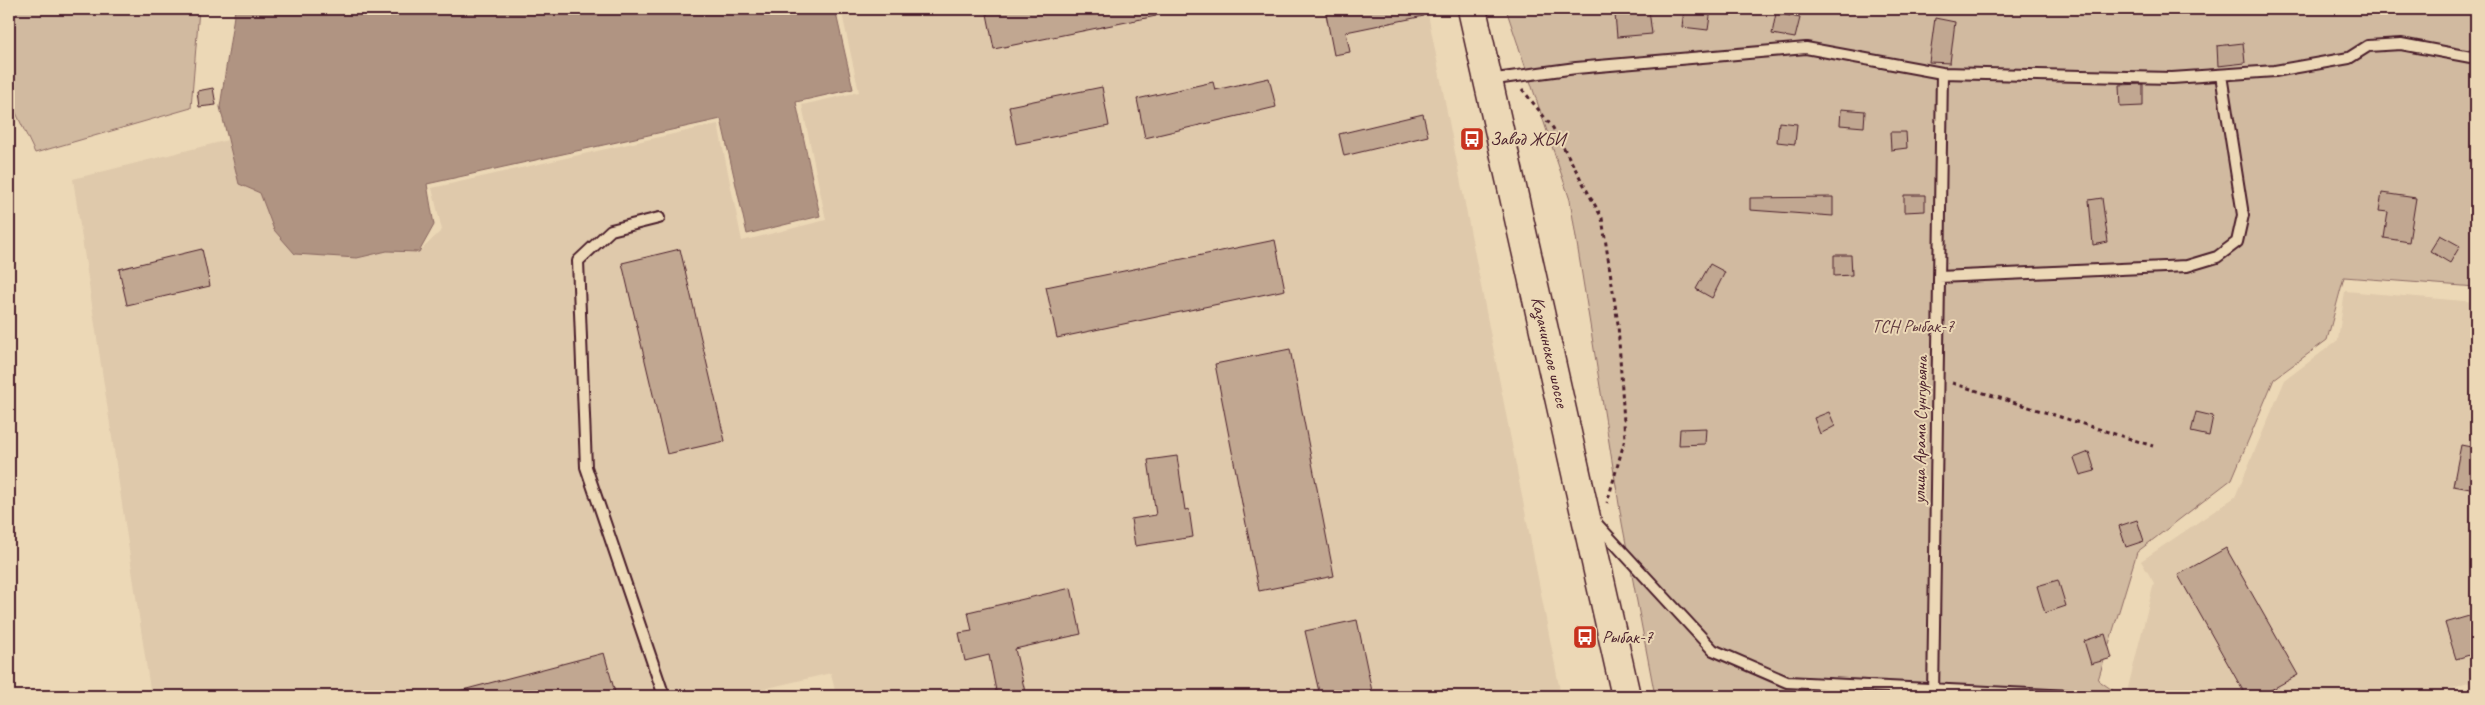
<svg xmlns="http://www.w3.org/2000/svg" width="2485" height="705" font-family="Caveat,sans-serif">
<rect width="100%" height="100%" fill="#ecd8b6"/>
<filter id="ink" filterUnits="userSpaceOnUse"><feTurbulence type="fractalNoise" baseFrequency=".02" numOctaves="2"/><feDisplacementMap in="SourceGraphic" scale="10" xChannelSelector="R" yChannelSelector="G"/><feConvolveMatrix kernelMatrix="1 2 1 2 8 2 1 2 1" color-interpolation-filters="sRGB"/></filter>
<g filter="url(#ink)">
<path fill="#dfc9ab" d="M 841,9 L 1427,9 L 1561,696 L 836,696 L 831,673 L 734,696 L 151,696 L 73,179 L 228,140 L 239,184 L 260,193 L 274,230 L 357,258 L 387,251 L 419,252 L 442,230 L 432,188 L 718,124 L 742,241 L 826,220 L 802,105 L 859,92 Z
M 2345,291 L 2476,302 L 2476,680 L 2431,696 L 2126,696 L 2154,583 L 2141,561 L 2235,497 L 2285,380 L 2338,340 Z"/>
<path fill="#d1baa0" stroke="#8e6c66" d="M 9,9 L 199,9 L 191,108 L 35,153 L 9,98 Z
M 1506,9 L 2476,9 L 2476,287 L 2344,277 L 2327,340 L 2274,379 L 2232,479 L 2137,552 L 2098,680 L 2121,696 L 1655,696 L 1622,523 L 1570,200 Z"/>
<path fill="#b09482" stroke="#87655f" d="M 235,9 L 835,9 L 853,89 L 796,102 L 820,216 L 747,234 L 721,119 L 427,184 L 434,225 L 419,252 L 387,251 L 357,258 L 295,254 L 274,230 L 260,193 L 239,184 L 220,107 Z"/>
<path fill="#c1a791" stroke="#4a1f2b" d="M 986,9 L 1155,9 L 1156,16 L 994,49 Z
M 1325,9 L 1423,9 L 1424,16 L 1346,32 L 1350,52 L 1334,55 Z
M 1684,9 L 1711,9 L 1708,30 L 1682,27 Z
M 1649,10 L 1652,34 L 1617,37 L 1615,14 Z
M 1776,13 L 1800,18 L 1795,38 L 1772,34 Z
M 1935,18 L 1955,22 L 1950,63 L 1929,62 Z
M 2243,43 L 2245,63 L 2218,66 L 2217,46 Z
M 1269,78 L 1276,107 L 1145,138 L 1137,99 L 1213,82 L 1215,90 Z
M 2143,84 L 2143,106 L 2120,107 L 2119,85 Z
M 1102,87 L 1109,126 L 1016,144 L 1009,106 Z
M 213,88 L 216,105 L 199,107 L 197,91 Z
M 1841,109 L 1865,111 L 1864,127 L 1840,125 Z
M 1423,114 L 1428,136 L 1344,156 L 1339,134 Z
M 1779,122 L 1797,124 L 1795,144 L 1777,142 Z
M 1890,132 L 1906,132 L 1907,148 L 1891,150 Z
M 2382,193 L 2416,198 L 2409,242 L 2384,238 L 2388,212 L 2379,211 Z
M 1904,195 L 1925,195 L 1925,211 L 1904,212 Z
M 1833,197 L 1833,216 L 1750,210 L 1750,198 Z
M 2102,198 L 2108,242 L 2093,245 L 2089,200 Z
M 2440,235 L 2460,246 L 2450,263 L 2430,251 Z
M 1275,240 L 1285,290 L 1057,338 L 1046,287 Z
M 202,249 L 210,286 L 127,305 L 119,269 Z
M 680,249 L 725,441 L 667,454 L 622,263 Z
M 1834,255 L 1851,255 L 1852,275 L 1834,276 Z
M 1710,264 L 1725,272 L 1712,298 L 1696,289 Z
M 1290,349 L 1334,576 L 1259,591 L 1215,364 Z
M 1829,412 L 1835,426 L 1820,434 L 1814,418 Z
M 2196,412 L 2213,416 L 2209,436 L 2191,432 Z
M 1706,428 L 1705,444 L 1679,445 L 1680,429 Z
M 2461,445 L 2476,448 L 2476,490 L 2453,486 Z
M 2089,452 L 2095,471 L 2080,475 L 2074,458 Z
M 1177,456 L 1185,510 L 1189,509 L 1193,537 L 1135,546 L 1131,519 L 1156,515 L 1148,460 Z
M 2137,520 L 2144,541 L 2126,547 L 2119,526 Z
M 2226,548 L 2298,675 L 2260,696 L 2246,696 L 2178,575 Z
M 2058,580 L 2066,606 L 2045,613 L 2037,586 Z
M 1071,588 L 1081,634 L 1015,649 L 1026,696 L 997,696 L 989,655 L 965,661 L 959,633 L 972,631 L 968,612 Z
M 2476,614 L 2476,653 L 2456,659 L 2445,623 Z
M 1357,620 L 1373,696 L 1320,696 L 1305,631 Z
M 2105,634 L 2112,658 L 2091,664 L 2084,641 Z
M 604,653 L 616,696 L 460,696 L 459,691 Z"/>
<g fill="none" stroke-linecap="round" stroke-linejoin="round">
<defs>
<path id="lane" d="M 1488,80 L 1576,68 L 1806,48 L 1942,73 L 2172,78 L 2275,71 L 2349,58 L 2368,46 L 2401,44 L 2476,58
M 659,218 L 611,230 L 578,261 L 586,467 L 664,696
M 1939,277 L 2187,266 L 2217,257 L 2237,242 L 2243,215 L 2221,75
M 1595,522 L 1713,650 L 1787,682 L 2070,696
M 1933,696 L 1942,73"/>
<path id="secondary" d="M 1472,9 L 1626,696"/>
</defs>
<use href="#lane" stroke="#4a1f2b" stroke-width="14"/>
<use href="#secondary" stroke="#4a1f2b" stroke-width="31"/>
<path stroke="#4a1f2b" stroke-width="3" stroke-dasharray="4 4" stroke-linecap="butt" d="M 1522,89 L 1553,128 L 1602,218 L 1618,324 L 1625,439 L 1607,503
M 1952,383 L 2153,446"/>
<use href="#lane" stroke="#ecd8b6" stroke-width="10"/>
<use href="#secondary" stroke="#ecd8b6" stroke-width="28"/>
</g>
</g>
<defs>
<symbol id="bus-square" viewBox="-11 -11 22 22"><rect x="-9" y="-9" width="18" height="18" rx="4" fill="#c8321e" stroke="#ecd8b6"/><path d="M-5-6H5V4H4V6H2V4H-2V6H-4V4H-5ZM-3.5-4V0h7V-4ZM-3.5 1.2v1.5H-2V1.2ZM2 1.2v1.5H3.5V1.2Z" fill="#fff"/></symbol>
</defs>
<g fill-rule="evenodd">
<use href="#bus-square" x="1458" y="125" width="28" height="28"/>
<use href="#bus-square" x="1571" y="623" width="28" height="28"/>
</g>
<g text-anchor="middle" dominant-baseline="central" stroke-width="4" stroke-linejoin="round" paint-order="stroke">
<g font-size="18" fill="#4a1f2b" stroke="#ecd8b6" text-anchor="start">
<text x="1490" y="139">Завод ЖБИ</text>
<text x="1602" y="637">Рыбак-7</text>
</g>
<g font-size="18" fill="#5e363d" stroke="#ecd8b6">
<text x="1913" y="326">ТСН Рыбак-7</text>
</g>
<g font-size="18" fill="#4a1f2b" stroke="#ecd8b6">
<text transform="translate(1550 352) rotate(77)">Казачинское шоссе</text>
<text transform="translate(1920 430) rotate(-89)">улица Арама Сунгурьяна</text>
</g>
</g>
<rect width="2485" height="705" fill="none" stroke="#ecd8b6" stroke-width="30"/>
<rect x="15" y="15" width="2455" height="675" fill="none" stroke="#4a1f2b" stroke-width="2" filter="url(#ink)"/>
</svg>
